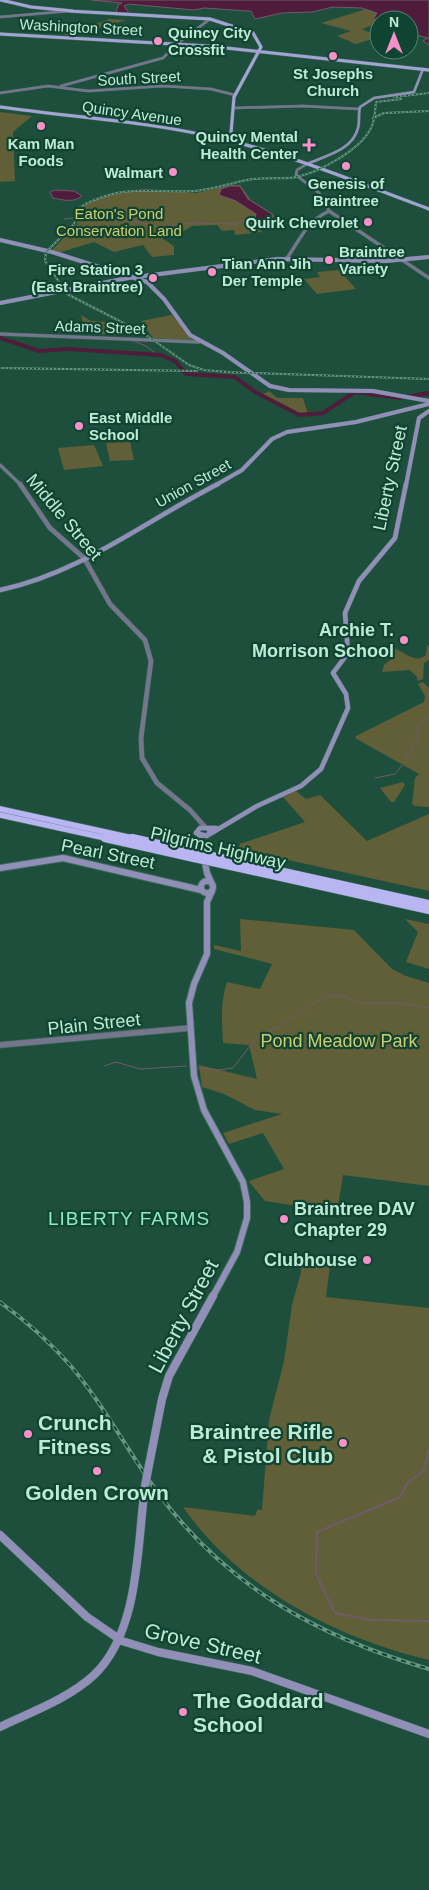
<svg xmlns="http://www.w3.org/2000/svg" width="429" height="1890" font-family="Helvetica,sans-serif">
<rect width="100%" height="100%" fill="#1d4f3c"/>
<path fill="#615f37" d="M 366,9 L 377,13 L 374,19 L 379,23 L 362,29 L 379,37 L 356,44 L 337,36 L 351,31 L 321,23 Z
M 108,19 L 127,20 L 68,36 L 55,30 C 67,24 102,26 108,19 Z
M 0,112 L 32,116 L 13,132 L 15,181 L 0,182 Z
M 231,185 L 240,185 L 251,200 L 274,215 L 272,221 L 275,223 L 259,226 L 262,232 L 235,235 L 234,230 L 222,231 L 217,225 L 192,226 L 179,234 L 157,235 L 174,246 L 174,255 L 152,257 L 143,245 L 114,252 L 94,242 L 58,253 L 52,250 L 77,224 L 82,206 L 100,197 L 141,189 L 196,193 Z
M 339,270 L 356,289 L 317,294 L 304,279 L 320,277 L 317,272 Z
M 81,315 L 91,321 L 106,322 L 124,335 L 73,333 L 72,329 L 84,327 Z
M 172,315 L 193,340 L 192,341 L 153,338 L 141,321 Z
M 269,391 L 277,398 L 303,398 L 308,414 L 298,412 L 263,394 Z
M 130,442 L 134,460 L 110,461 L 106,443 Z
M 94,445 L 103,466 L 64,470 L 58,448 Z
M 429,645 L 429,660 L 424,663 L 423,679 L 418,681 L 417,677 L 410,670 L 382,672 L 384,665 L 394,657 L 391,647 C 403,650 414,665 426,655 L 427,646 Z
M 423,682 L 429,688 L 429,807 L 415,806 L 412,804 L 415,778 L 419,774 L 355,738 L 356,736 L 424,702 L 425,696 L 418,684 Z
M 403,782 L 405,785 L 394,802 L 391,802 L 380,788 Z
M 296,791 L 306,799 L 320,795 L 367,841 L 429,814 L 429,891 L 238,849 L 240,844 L 305,822 L 283,797 Z
M 240,919 L 354,930 L 392,969 L 406,976 L 429,983 L 429,1186 L 343,1175 L 337,1212 L 265,1201 L 250,1183 L 249,1181 L 284,1169 L 263,1133 L 229,1144 L 223,1133 L 282,1114 L 255,1110 L 224,1094 L 202,1087 L 199,1065 L 257,1079 L 249,1045 L 223,1043 C 222,1022 220,1002 227,982 L 260,989 L 272,964 L 214,949 L 214,945 L 241,951 Z
M 405,919 L 429,924 L 429,969 L 406,962 L 418,932 Z
M 301,1255 L 331,1258 L 326,1297 L 429,1308 L 429,1660 C 335,1638 239,1587 183,1507 L 255,1516 L 258,1509 L 262,1510 L 269,1420 L 284,1361 L 292,1305 L 301,1272 Z"/>
<path fill="#4f1d3b" stroke="#715a6a" d="M 91,0 L 429,0 L 429,45 L 423,41 L 428,38 L 409,33 L 409,20 L 379,20 L 379,22 L 374,18 L 377,13 L 362,8 L 333,7 L 312,12 L 282,13 L 255,19 L 251,11 L 248,11 L 204,8 L 194,10 L 129,4 L 124,6 L 129,13 L 116,13 L 118,5 L 122,3 Z
M 230,186 L 240,186 L 248,199 L 272,214 L 272,219 L 258,221 L 255,218 L 256,214 L 236,201 L 219,195 L 221,189 Z
M 55,190 L 74,191 L 82,196 C 73,203 64,200 53,198 L 50,192 Z"/>
<g fill="none" stroke-linecap="round" stroke-linejoin="round">
<path stroke="#715a6a" stroke-width="1" d="M 64,219 L 75,218
M 78,219 L 133,221 L 160,227 L 191,223 L 237,224 L 245,220 L 257,220
M 131,340 L 146,346 L 157,354
M 404,763 L 419,736 L 416,726 L 429,718
M 375,778 L 395,774 L 402,765
M 104,1066 L 116,1062 L 140,1069 L 186,1066
M 198,1068 L 219,1070 L 233,1068 L 257,1037 L 279,1026 L 325,996 L 340,995 L 361,1003 L 401,1003 L 429,1008"/>
<path stroke="#715a6a" stroke-width="2" d="M 429,1450 L 424,1471 L 408,1482 L 400,1497 L 317,1532 L 316,1574 L 335,1613 L 371,1620 L 429,1621"/>
<path stroke="#4f1d3b" stroke-width="4" d="M 0,338 L 39,351 L 68,349 L 161,355 L 175,361 L 186,374 L 235,377 L 255,392 L 299,415 L 323,413 L 355,392 L 399,398 L 429,393"/>
<defs>
<path id="tertiary-far3" d="M 0,17 L 69,11
M 61,86 L 163,58 L 178,43 L 210,19
M 0,93 L 48,86 L 88,91 L 163,86 L 211,89 L 235,95
M 233,108 L 303,106 L 359,109
M 307,164 L 297,170 L 296,175 L 319,193 L 330,212
M 327,212 L 329,211"/>
<path id="tertiary-far2" d="M 329,211 L 429,278
M 287,258 C 302,237 305,223 329,211
M 0,334 L 199,342
M 0,465 L 21,485"/>
<path id="tertiary-far1" d="M 20,484 L 50,528 L 84,558 L 110,604 L 145,640 L 151,661 L 141,738 L 142,758 L 157,783 L 190,810 L 206,828"/>
<path id="tertiary" d="M 0,1045 L 190,1028"/>
<path id="secondary-far4" d="M 307,164 C 325,156 353,150 358,128 C 360,121 358,114 360,107 L 374,98 L 414,92 L 423,69"/>
<path id="secondary-far3" d="M 0,240 L 52,252 L 147,282 L 164,299 L 190,335 L 223,353 L 270,386 L 289,390 L 373,391 L 429,401
M 0,303 L 128,278 L 278,259 L 386,261 L 429,257
M 216,485 L 242,470 L 272,439 L 287,432 L 356,422 L 429,404
M 406,485 L 419,418 L 429,411"/>
<path id="secondary-far2" d="M 0,590 C 81,573 145,521 218,484
M 200,828 L 208,828 L 210,832 L 207,836 L 196,833 Z
M 208,828 L 216,828
M 210,834 L 257,806 L 301,786 L 321,769 L 348,708 L 346,694 L 333,673 L 348,653 L 345,613 L 359,581 L 395,538 L 406,484
M 199,835 L 201,839"/>
<path id="secondary-far1" d="M 200,838 L 207,873 L 212,884
M 0,868 L 63,858 L 201,890
M201 887a6 6 0 1 1 12 0a6 6 0 1 1-12 0Z
M 212,1298 L 237,1252 L 247,1218 L 247,1202 L 243,1182 L 204,1110 L 194,1076 L 189,1003 L 194,984 L 207,954 L 207,902 L 212,891"/>
<path id="secondary" d="M 149,1465 L 162,1399 L 169,1376 L 213,1296
M 0,1535 L 87,1617 L 122,1641 L 158,1652 L 252,1671 L 429,1734
M 0,1727 C 31,1712 68,1699 94,1675 C 140,1631 137,1545 145,1486"/>
<path id="primary" d="M 1,0 L 31,7 L 73,11
M 69,11 L 210,19 L 253,33 L 261,47 L 234,97 L 231,133 L 238,141
M 0,34 L 208,46 L 429,70
M 0,107 C 71,117 143,121 214,137 C 288,153 358,183 429,209"/>
<path id="motorway-far1" d="M 0,809 L 137,839
M 0,815 L 110,839"/>
<path id="motorway" d="M 105,838 L 194,858
M 132,838 L 194,852
M 216,857 L 429,904
M 217,863 L 429,910"/>
</defs>
<use href="#tertiary-far3" stroke="#3d6e5b" stroke-width="3"/>
<use href="#tertiary-far2" stroke="#3d6e5b" stroke-width="4"/>
<use href="#tertiary-far1" stroke="#3d6e5b" stroke-width="5.5"/>
<use href="#tertiary" stroke="#3d6e5b" stroke-width="7"/>
<use href="#secondary-far4" stroke="#3d6e5b" stroke-width="3"/>
<use href="#secondary-far3" stroke="#3d6e5b" stroke-width="4.5"/>
<use href="#secondary-far2" stroke="#3d6e5b" stroke-width="5.5"/>
<use href="#secondary-far1" stroke="#3d6e5b" stroke-width="8"/>
<use href="#secondary" stroke="#3d6e5b" stroke-width="9"/>
<use href="#primary" stroke="#3d6e5b" stroke-width="4"/>
<use href="#motorway-far1" stroke="#3d6e5b" stroke-width="7"/>
<use href="#motorway" stroke="#3d6e5b" stroke-width="9"/>
<use href="#tertiary-far3" stroke="#75758e" stroke-width="2.5"/>
<use href="#tertiary-far2" stroke="#75758e" stroke-width="3"/>
<use href="#tertiary-far1" stroke="#75758e" stroke-width="4.5"/>
<use href="#tertiary" stroke="#75758e" stroke-width="5.5"/>
<use href="#secondary-far4" stroke="#918fb7" stroke-width="2.5"/>
<use href="#secondary-far3" stroke="#918fb7" stroke-width="4"/>
<use href="#secondary-far2" stroke="#918fb7" stroke-width="4.5"/>
<use href="#secondary-far1" stroke="#918fb7" stroke-width="6"/>
<use href="#secondary" stroke="#918fb7" stroke-width="8"/>
<use href="#primary" stroke="#a5a3d6" stroke-width="3"/>
<use href="#motorway-far1" stroke="#b8b5f2" stroke-width="5.5"/>
<use href="#motorway" stroke="#b8b5f2" stroke-width="8"/>
<defs>
<path id="rail-far1" d="M 394,97 L 429,93
M 373,118 L 384,113 L 429,111
M 0,368 L 197,371
M 222,372 L 429,379
M 228,372 L 204,370 L 189,365 L 143,333 L 67,294 L 45,261 L 46,252 L 74,224 L 80,207 C 123,183 149,193 195,191 C 212,190 230,183 247,180 C 260,177 275,179 289,178 C 313,176 360,151 371,128 C 375,121 375,110 376,102 L 401,99"/>
<path id="rail" d="M 0,1302 C 26,1321 49,1341 70,1365 C 104,1405 128,1452 158,1493 C 227,1587 319,1637 429,1669"/>
</defs>
<use href="#rail-far1" stroke="#679682" stroke-width="2"/>
<use href="#rail" stroke="#679682" stroke-width="4"/>
<use href="#rail-far1" stroke="#104432" stroke-width="1" stroke-dasharray="2" stroke-linecap="butt"/>
<use href="#rail" stroke="#104432" stroke-width="2" stroke-dasharray="5" stroke-linecap="butt"/>
<defs>
<path id="secondary-bridge" d="M 145,1486 L 149,1465"/>
<path id="motorway-bridge" d="M 194,852 L 216,857
M 194,858 L 217,863"/>
</defs>
<use href="#secondary-bridge" stroke="#3d6e5b" stroke-width="9" stroke-linecap="butt"/>
<use href="#motorway-bridge" stroke="#3d6e5b" stroke-width="9" stroke-linecap="butt"/>
<use href="#secondary-bridge" stroke="#918fb7" stroke-width="8"/>
<use href="#motorway-bridge" stroke="#b8b5f2" stroke-width="8"/>
</g>
<g fill="#f890ca" stroke="#104432" stroke-width="2">
<circle cx="158" cy="41" r="5"/>
<circle cx="333" cy="56" r="5"/>
<circle cx="41" cy="126" r="5"/>
<path d="M306.5 137.5h5v5h5v5h-5v5h-5v-5h-5v-5h5z"/>
<circle cx="346" cy="166" r="5"/>
<circle cx="173" cy="172" r="5"/>
<circle cx="368" cy="222" r="5"/>
<circle cx="329" cy="260" r="5"/>
<circle cx="212" cy="272" r="5"/>
<circle cx="153" cy="278" r="5"/>
<circle cx="79" cy="426" r="5"/>
<circle cx="404" cy="640" r="5"/>
<circle cx="284" cy="1219" r="5"/>
<circle cx="367" cy="1260" r="5"/>
<circle cx="28" cy="1434" r="5"/>
<circle cx="343" cy="1443" r="5"/>
<circle cx="97" cy="1471" r="5"/>
<circle cx="183" cy="1712" r="5"/>
</g>
<g text-anchor="middle" dominant-baseline="central" stroke-width="4.5" stroke-linejoin="round" paint-order="stroke">
<g font-size="15" fill="#bfead6" stroke="#104432">
<text transform="translate(81 27) rotate(3)">Washington Street</text>
<text transform="translate(139 78) rotate(-3)">South Street</text>
<text transform="translate(132 113) rotate(8)">Quincy Avenue</text>
<text transform="translate(100 327) rotate(2)">Adams Street</text>
<text transform="translate(193 483) rotate(-29)">Union Street</text>
</g>
<g font-size="15" font-weight="bold" fill="#bfead6" stroke="#104432" text-anchor="start">
<text x="168" y="32">Quincy City<tspan x="168" dy="17">Crossfit</tspan></text>
<text x="333" y="73" text-anchor="middle">St Josephs<tspan x="333" dy="17">Church</tspan></text>
<text x="298" y="136" text-anchor="end">Quincy Mental<tspan x="298" dy="17">Health Center</tspan></text>
<text x="41" y="143" text-anchor="middle">Kam Man<tspan x="41" dy="17">Foods</tspan></text>
<text x="163" y="172" text-anchor="end">Walmart</text>
<text x="346" y="183" text-anchor="middle">Genesis of<tspan x="346" dy="17">Braintree</tspan></text>
<text x="358" y="222" text-anchor="end">Quirk Chevrolet</text>
<text x="339" y="251">Braintree<tspan x="339" dy="17">Variety</tspan></text>
<text x="222" y="263">Tian Ann Jih<tspan x="222" dy="17">Der Temple</tspan></text>
<text x="143" y="269" text-anchor="end">Fire Station 3<tspan x="143" dy="17">(East Braintree)</tspan></text>
<text x="89" y="417">East Middle<tspan x="89" dy="17">School</tspan></text>
</g>
<g font-size="15" fill="#d0cb6e" stroke="#104432">
<text x="119" y="213">Eaton's Pond<tspan x="119" dy="17">Conservation Land</tspan></text>
</g>
<g font-size="18" fill="#bfead6" stroke="#104432">
<text transform="translate(390 478) rotate(-78)">Liberty Street</text>
<text transform="translate(64 517) rotate(50)">Middle Street</text>
<text transform="translate(218 848) rotate(13)">Pilgrims Highway</text>
<text transform="translate(108 854) rotate(11)">Pearl Street</text>
<text transform="translate(94 1024) rotate(-6)">Plain Street</text>
</g>
<g font-size="18" font-weight="bold" fill="#bfead6" stroke="#104432" text-anchor="end">
<text x="394" y="630">Archie T.<tspan x="394" dy="21">Morrison School</tspan></text>
<text x="294" y="1209" text-anchor="start">Braintree DAV<tspan x="294" dy="21">Chapter 29</tspan></text>
<text x="357" y="1260">Clubhouse</text>
</g>
<g font-size="18" fill="#d0cb6e" stroke="#104432">
<text x="339" y="1041">Pond Meadow Park</text>
</g>
<g font-size="19" letter-spacing="1" fill="#8eeac5" stroke="#104432">
<text x="129" y="1218">LIBERTY FARMS</text>
</g>
<g font-size="21" fill="#bfead6" stroke="#104432">
<text transform="translate(183 1316) rotate(-62)">Liberty Street</text>
<text transform="translate(203 1643) rotate(13)">Grove Street</text>
</g>
<g font-size="21" font-weight="bold" fill="#bfead6" stroke="#104432" text-anchor="start">
<text x="38" y="1422">Crunch<tspan x="38" dy="24">Fitness</tspan></text>
<text x="333" y="1431" text-anchor="end">Braintree Rifle<tspan x="333" dy="24">&amp; Pistol Club</tspan></text>
<text x="97" y="1492" text-anchor="middle">Golden Crown</text>
<text x="193" y="1700">The Goddard<tspan x="193" dy="24">School</tspan></text>
</g>
</g>
<g transform="translate(394 35)"><circle r="24" fill="#104432" stroke="#568674"/>
<path d="M0-4L9 19L0 12L-9 19Z" fill="#f890ca"/>
<text y="-8" font-size="14" font-weight="bold" text-anchor="middle" fill="#bfead6">N</text>
</g>
</svg>
